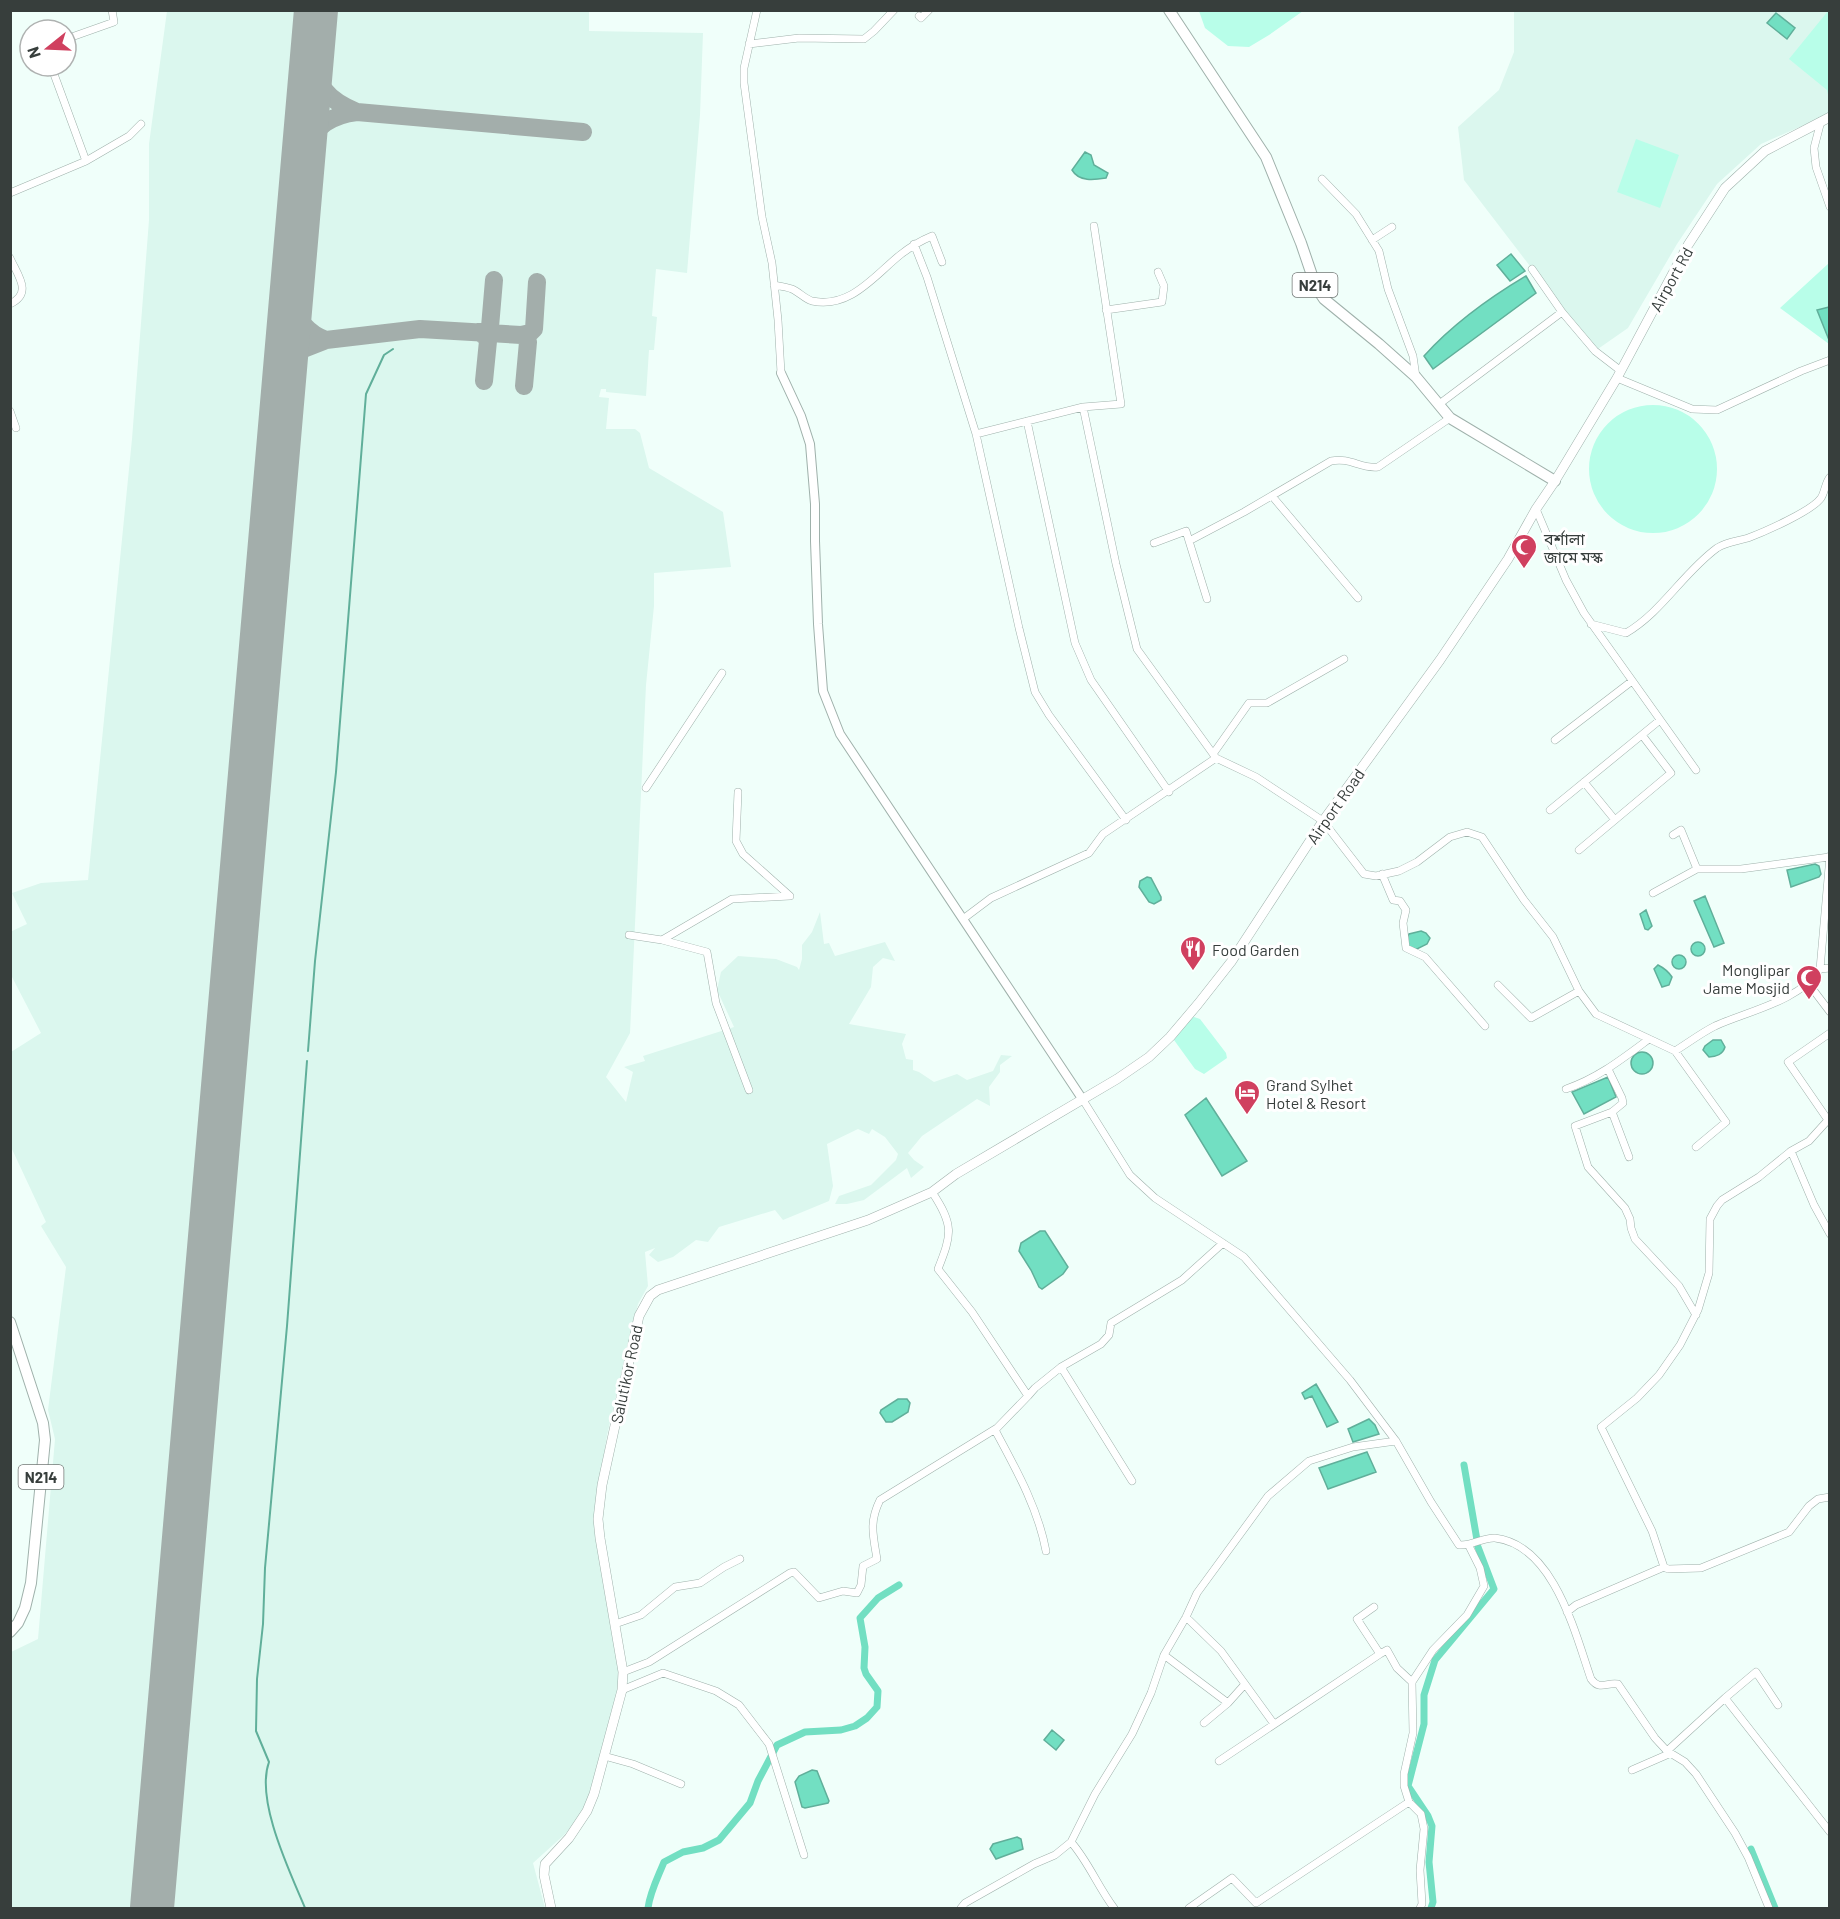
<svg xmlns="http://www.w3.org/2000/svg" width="1840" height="1919" font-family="Barlow,'Noto Sans Bengali',sans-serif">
<rect width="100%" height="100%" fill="#f0fffa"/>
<path fill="#dbf7ee" d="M 589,10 L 589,31 L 703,33 L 700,115 L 687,273 L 656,269 L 652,316 L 657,317 L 654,350 L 649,350 L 646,396 L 606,392 L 606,389 L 601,389 L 599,397 L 609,398 L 606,429 L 635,429 L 640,433 L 649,468 L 723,512 L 731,567 L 654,573 L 654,606 L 646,685 L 630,1033 L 606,1077 L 626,1102 L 633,1072 L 624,1067 L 645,1061 L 643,1056 L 734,1027 L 717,990 L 721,972 L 738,956 L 776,959 L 797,967 L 799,970 L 802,959 L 802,945 L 812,932 L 820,912 L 824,944 L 829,943 L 835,956 L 885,942 L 895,961 L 883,958 L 873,967 L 871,987 L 849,1024 L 906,1034 L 902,1044 L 906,1059 L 913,1060 L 913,1070 L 919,1072 L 934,1082 L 957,1074 L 967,1080 L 993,1071 L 1001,1055 L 1012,1056 L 1000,1065 L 1000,1072 L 989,1087 L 990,1106 L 977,1099 L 922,1136 L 908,1153 L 914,1160 L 924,1167 L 911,1178 L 907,1168 L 864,1200 L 847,1204 L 835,1204 L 839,1196 L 871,1185 L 896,1160 L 898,1154 L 885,1137 L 872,1129 L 869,1134 L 858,1129 L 827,1144 L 833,1186 L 829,1201 L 783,1220 L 775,1210 L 719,1227 L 708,1242 L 696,1240 L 673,1257 L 658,1262 L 649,1255 L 655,1248 L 645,1252 L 648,1286 L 638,1304 L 634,1319 L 607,1435 L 599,1488 L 596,1524 L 621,1671 L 618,1688 L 587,1802 L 576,1821 L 564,1835 L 533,1863 L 545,1908 L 11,1908 L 11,1652 L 38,1639 L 55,1439 L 48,1410 L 66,1267 L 41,1226 L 46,1222 L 11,1147 L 11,1052 L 41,1033 L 11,975 L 10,932 L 27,924 L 12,893 L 41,883 L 88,880 L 132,439 L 149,220 L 149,144 L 167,11 Z
M 1514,11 L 1829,11 L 1829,114 L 1761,144 L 1717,184 L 1677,244 L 1628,328 L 1595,351 L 1464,180 L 1458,127 L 1499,90 L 1514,52 Z"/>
<path fill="#b8fee9" d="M 1199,11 L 1199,10 L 1303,11 L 1269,35 L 1249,47 L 1228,46 L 1205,28 Z
M 1828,11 L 1830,11 L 1829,99 L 1827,90 L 1789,59 Z
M 1636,139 L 1679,155 L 1660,208 L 1617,192 Z
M 1829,263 L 1829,344 L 1780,308 Z
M1589 469a64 64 0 1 1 128 0a64 64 0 1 1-128 0Z
M 1194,1017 L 1200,1019 L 1226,1053 L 1227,1058 L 1204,1074 L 1195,1069 L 1174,1040 L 1190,1018 Z"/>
<path fill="#72dfc2" stroke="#60af9a" stroke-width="1.5" d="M 1776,13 L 1795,28 L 1787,39 L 1767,23 Z
M 1085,152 L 1091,155 L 1094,165 L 1108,173 L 1106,178 C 1094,180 1079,182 1072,170 Z
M 1511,254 L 1525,271 L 1510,281 L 1497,265 Z
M 1526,276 L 1536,293 L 1433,369 L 1424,356 C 1453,324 1489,298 1526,276 Z
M 1829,307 L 1830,307 L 1829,340 L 1817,310 Z
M 1815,864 L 1819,866 L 1821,874 L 1819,877 L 1791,887 L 1787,870 Z
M 1147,877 L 1151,878 L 1161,897 L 1161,900 L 1154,904 L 1149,902 L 1139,887 L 1140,881 Z
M 1705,896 L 1724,943 L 1714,947 L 1694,901 Z
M 1646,910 L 1652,926 L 1648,930 L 1645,929 L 1640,914 Z
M 1421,931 L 1426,933 L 1430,938 L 1427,944 L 1415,950 L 1408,946 L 1406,939 L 1409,934 Z
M1691 949a7 7 0 1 1 14 0a7 7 0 1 1-14 0Z
M1672 962a7 7 0 1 1 14 0a7 7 0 1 1-14 0Z
M 1658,965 C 1664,968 1668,971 1672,977 L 1669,985 L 1662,987 L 1654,969 Z
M 1713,1040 L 1721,1040 L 1725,1047 C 1723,1054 1716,1057 1709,1057 L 1703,1050 L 1705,1046 Z
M1631 1063a11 11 0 1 1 22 0a11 11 0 1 1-22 0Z
M 1608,1077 L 1616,1097 L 1584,1114 L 1572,1092 Z
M 1206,1098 L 1247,1161 L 1222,1176 L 1185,1115 Z
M 1040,1231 L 1045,1231 L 1068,1267 L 1063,1274 L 1042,1289 L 1039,1287 L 1031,1270 L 1019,1251 L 1021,1243 Z
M 1316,1384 L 1338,1422 L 1327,1427 L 1312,1396 L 1305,1399 L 1302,1393 Z
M 898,1399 L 907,1399 L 910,1403 L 908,1412 L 892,1422 L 886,1422 L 880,1413 L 881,1410 Z
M 1369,1419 L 1375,1425 L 1379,1434 L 1353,1442 L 1348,1429 Z
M 1367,1452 L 1376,1472 L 1328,1489 L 1319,1468 Z
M 1052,1730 L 1064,1740 L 1056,1750 L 1044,1740 Z
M 812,1770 L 817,1771 L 829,1801 L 828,1803 L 805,1808 L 802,1807 L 795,1782 L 799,1776 Z
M 1017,1837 L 1021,1839 L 1023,1849 L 996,1859 L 990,1849 L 993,1844 Z"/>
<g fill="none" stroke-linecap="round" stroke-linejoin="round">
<path stroke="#60af9a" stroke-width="2" d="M 308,1051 L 315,961 L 336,772 L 366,394 L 384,355 L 393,349
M 305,1908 C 290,1872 255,1800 269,1762 L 256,1731 L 257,1679 L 263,1624 L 265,1568 L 287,1326 L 307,1061"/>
<path stroke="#72dfc2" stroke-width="7" d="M 1464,1465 L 1477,1540
M 1751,1849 L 1775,1908
M 648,1908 C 650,1892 658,1877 664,1862 L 683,1852 L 703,1848 L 719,1840 L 750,1803 L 758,1781 L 777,1745 L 805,1732 L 841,1730 L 855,1726 L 867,1718 L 877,1707 L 878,1691 L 866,1674 L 864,1668 L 865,1647 L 860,1618 L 878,1598 L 899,1585
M 1431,1908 L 1433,1902 L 1429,1862 L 1432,1826 L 1428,1816 L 1408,1786 L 1424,1724 L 1424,1695 L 1435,1660 L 1494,1589 L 1478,1547"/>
<path stroke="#a3aeab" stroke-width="18" d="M 357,112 L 583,132
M 304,149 C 316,126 331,115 357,112 C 327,100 315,85 312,53
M 290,303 C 298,320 308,334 326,340
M 479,332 L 486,337 L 488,341 L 484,381
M 481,332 L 486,331 L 490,327 L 494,280
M 284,372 L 291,359 L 296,353 L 303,349 L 326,340 L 420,329 L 521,335
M 524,386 L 528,342 L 526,338 L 521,335 L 530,333 L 534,329 L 537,282"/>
<path stroke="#a3aeab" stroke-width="44" d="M 152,1908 L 316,10"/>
<defs>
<path id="minor" d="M 757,10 L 744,68 L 744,83 L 762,217 L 772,263 L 778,320 L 781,373
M 919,16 L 921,18 L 929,10
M 66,39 L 114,22 L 112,10
M 749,44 L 799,38 L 864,39 L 874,31 L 894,10
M 1821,121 L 1814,148 L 1816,167 L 1830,207
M 86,161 L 129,136 L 141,124
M 1322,179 L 1356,214 L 1379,251 L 1388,289 L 1413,356 L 1416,377
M 10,193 L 86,161 L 51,66
M 1372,240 L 1392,227
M 914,244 L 927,277 L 976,434 L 1019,628 L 1035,692 L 1049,715 L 1126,820
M 10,258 C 18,276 33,293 10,304
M 1532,269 L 1562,312 L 1595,351 L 1621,371
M 774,285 C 780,286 787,287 792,289 C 799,292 805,299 812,301 C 850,309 874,276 900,255 C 910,247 920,241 932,236 L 942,262
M 1106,310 L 1162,302 L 1164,286 L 1158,272
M 1617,378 L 1692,409 L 1717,410 L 1801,371 L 1830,360
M 1438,405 L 1562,312
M 1083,407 L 1116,564 L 1137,649 L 1216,758 L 1256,777 L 1323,821 L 1364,874 L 1376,876 L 1399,871 L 1417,862 L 1450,837 L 1467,832 L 1482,837 L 1524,900 L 1553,937 L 1579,991 L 1596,1014 L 1675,1051 C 1688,1043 1701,1033 1715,1026 C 1748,1011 1800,1001 1820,969 L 1830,856
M 10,411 L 16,428
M 1027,421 L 1075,643 L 1091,680 L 1169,792
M 976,434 L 1083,407 L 1121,404 L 1094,226
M 1272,496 L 1358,598
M 1536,509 L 1566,580 L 1584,613 L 1696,770
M 1189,541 L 1207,599
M 1154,543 L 1186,531 L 1189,541 L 1244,512 L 1331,461 C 1351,457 1360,469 1378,467 L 1450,418
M 1591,624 L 1626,633 C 1662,612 1683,573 1717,548 C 1726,542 1738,541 1748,538 C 1764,532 1812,511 1821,498 C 1825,492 1825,483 1830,477
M 1555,740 L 1632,681
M 1213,754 L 1249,703 L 1267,703 L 1344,659
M 1584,782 L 1615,820
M 646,788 L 722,673
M 1550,810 L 1660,720
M 1673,835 L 1681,830 L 1697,869 L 1741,869 L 1829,857
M 1579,850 L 1671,773 L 1642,735
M 1382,874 L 1393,900 L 1400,901 L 1406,910 L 1403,923 L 1406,948 L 1425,957 L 1485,1026
M 1653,893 L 1697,869
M 963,919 L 991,898 L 1089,853 L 1103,834 L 1216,758
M 629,935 L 662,940 L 732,899 L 790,896 L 743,854 L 736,841 L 738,792
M 662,940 L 707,952 L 716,1003 L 749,1090
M 1820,969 L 1830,968
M 1808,983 L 1830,1012
M 1498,985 L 1531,1018 L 1579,991
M 1830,1033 L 1788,1062 L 1828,1120 L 1809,1141 L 1791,1151 L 1759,1177 L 1722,1200 L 1717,1206 L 1710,1219 L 1709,1273 L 1698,1310 L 1680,1345 L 1659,1375 L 1637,1398 L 1601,1427 L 1652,1531 L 1664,1567 L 1668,1569 L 1701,1568 L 1789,1532 L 1809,1506 L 1818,1499 L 1830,1497
M 1675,1051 L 1726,1122 L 1696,1147
M 1608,1069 L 1622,1098 L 1623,1103 L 1612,1112 L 1575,1126 L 1588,1167 L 1625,1208 L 1630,1219 L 1631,1228 L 1635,1239 L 1679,1286 L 1696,1315
M 1566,1089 C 1598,1078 1622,1059 1649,1039
M 1083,1100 L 1130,1175 L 1155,1198 L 1244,1257 L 1350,1380 L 1396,1441 L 1431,1502 L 1459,1545 C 1472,1546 1484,1537 1495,1538 C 1554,1545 1575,1633 1591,1679 C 1600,1691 1606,1682 1618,1684 L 1655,1738 L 1667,1751 L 1685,1762 L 1696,1774 L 1735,1833 L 1748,1857 L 1769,1908
M 1612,1112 L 1629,1157
M 1791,1151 L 1814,1205 L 1830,1234
M 932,1192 C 954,1225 952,1234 938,1269 L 972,1312 L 1028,1396 L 1035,1388 L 1061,1367 L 1101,1344 L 1109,1335 L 1111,1323 L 1182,1280 L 1223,1243
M 1061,1367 L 1132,1481
M 995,1430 C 1016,1469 1038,1508 1046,1551
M 1374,1607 L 1357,1619 L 1380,1654 L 1387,1650 L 1397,1668 L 1412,1682 L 1413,1733 L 1404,1774 L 1404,1786 L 1409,1802 L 1421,1814 L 1424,1829 L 1420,1870 L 1422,1904 L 1420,1908
M 1567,1612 L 1576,1605 L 1664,1567
M 1186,1617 L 1221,1651 L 1274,1724
M 615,1624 L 641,1615 L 675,1587 L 700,1583 L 724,1567 L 740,1559
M 1164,1655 L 1228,1703
M 623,1672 L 649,1662 L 790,1573 L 794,1572 L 819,1598 L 843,1591 L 857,1593 L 861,1585 L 863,1566 L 877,1559 C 873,1535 869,1522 880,1500 L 997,1428 L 1028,1396
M 1412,1682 L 1433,1650 L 1467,1615 L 1484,1586 L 1480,1568 L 1469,1546
M 622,1690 L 663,1673 L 716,1691 L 739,1705 L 769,1744 L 804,1855
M 1725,1698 L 1830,1832
M 1204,1723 L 1228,1703 L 1245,1684
M 1667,1751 L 1725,1698 L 1756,1672 L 1778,1705
M 604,1756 L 633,1764 L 681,1784
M 1219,1761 L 1380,1654
M 1632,1770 L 1671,1753
M 1071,1842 C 1088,1861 1098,1887 1114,1908
M 961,1908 L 965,1903 L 1034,1864 L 1055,1855 L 1071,1842 L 1095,1794 L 1132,1734 L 1151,1693 L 1164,1655 L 1186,1617 L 1197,1593 L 1268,1496 L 1309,1461 L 1353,1447 L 1396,1441
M 1189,1908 L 1232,1878 L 1256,1903 L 1409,1802"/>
<path id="tertiary" d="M 781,373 L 801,416 L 810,444 L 815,504 L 815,541 L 818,624 L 823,691 L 840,734 L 1083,1100"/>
<path id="secondary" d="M 551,1908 L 544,1875 L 545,1864 L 569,1838 L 587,1811 L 594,1794 L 622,1690 L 623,1672 L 600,1538 L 598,1519 L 602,1485 L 639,1316 L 650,1296 L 658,1290 L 868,1220 L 932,1192 L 956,1174 L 1117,1079 L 1149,1057 L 1170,1037 L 1198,1004 L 1231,962 L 1323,821 L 1440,660 L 1508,559 L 1536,509 L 1555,481 L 1617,378 L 1688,245 L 1725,188 L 1765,151 L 1830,117"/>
<path id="trunk" d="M 1169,10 L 1266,157 L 1301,243 L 1316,287 L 1324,299 L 1379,344 L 1416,377 L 1450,418 L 1555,481
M 10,1322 L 43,1423 L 45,1440 L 31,1583 L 25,1608 L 18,1623 L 10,1632"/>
</defs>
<use href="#minor" stroke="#9fb1ab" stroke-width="8"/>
<use href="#tertiary" stroke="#9fb1ab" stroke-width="10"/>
<use href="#secondary" stroke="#9fb1ab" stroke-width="10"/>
<use href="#trunk" stroke="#9fb1ab" stroke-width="12"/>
<use href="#minor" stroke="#fff" stroke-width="7"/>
<use href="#tertiary" stroke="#fff" stroke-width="8"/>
<use href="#secondary" stroke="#fff" stroke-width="9"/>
<use href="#trunk" stroke="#fff" stroke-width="10"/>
</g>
<defs>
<symbol id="mosque-pin" viewBox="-11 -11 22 30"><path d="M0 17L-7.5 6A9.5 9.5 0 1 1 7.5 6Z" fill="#d0405f" stroke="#fff"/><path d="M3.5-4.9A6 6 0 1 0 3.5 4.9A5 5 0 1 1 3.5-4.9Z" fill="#fff"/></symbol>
<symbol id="restaurant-pin" viewBox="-11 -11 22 30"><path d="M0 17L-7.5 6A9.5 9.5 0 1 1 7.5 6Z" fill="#d0405f" stroke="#fff"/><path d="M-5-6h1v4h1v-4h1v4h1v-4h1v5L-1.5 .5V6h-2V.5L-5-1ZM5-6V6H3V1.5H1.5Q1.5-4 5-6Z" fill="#fff"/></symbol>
<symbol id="hotel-pin" viewBox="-11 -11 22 30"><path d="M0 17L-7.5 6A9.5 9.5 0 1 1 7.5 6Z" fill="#d0405f" stroke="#fff"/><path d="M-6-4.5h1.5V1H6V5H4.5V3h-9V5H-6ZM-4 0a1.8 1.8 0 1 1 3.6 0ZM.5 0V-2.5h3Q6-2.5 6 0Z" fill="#fff"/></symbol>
</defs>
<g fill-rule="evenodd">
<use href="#mosque-pin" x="1509" y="532" width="30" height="40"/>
<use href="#restaurant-pin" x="1178" y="934" width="30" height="40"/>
<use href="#mosque-pin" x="1794" y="963" width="30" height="40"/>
<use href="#hotel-pin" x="1232" y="1078" width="30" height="40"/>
</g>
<g text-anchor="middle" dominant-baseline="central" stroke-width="6" stroke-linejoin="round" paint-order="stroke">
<g fill="#fff" stroke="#737876" stroke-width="1.5">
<rect x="1292.5" y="273" width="45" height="24" rx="4.5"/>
<rect x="18.5" y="1465" width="45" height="24" rx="4.5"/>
</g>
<g font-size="15" font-weight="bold" fill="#373e3c">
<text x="1315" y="285">N214</text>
<text x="41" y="1477">N214</text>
</g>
<g font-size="16" fill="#373e3c" stroke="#fff">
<text transform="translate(1671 279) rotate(-61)">Airport Rd</text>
<text transform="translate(1335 806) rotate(-55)">Airport Road</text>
<text transform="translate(626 1374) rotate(-78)">Salutikor Road</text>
</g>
<g font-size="16" fill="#373e3c" stroke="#fff" text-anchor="start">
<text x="1544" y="538">বর্শালা<tspan x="1544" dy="18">জামে মস্ক</tspan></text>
<text x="1212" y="949">Food Garden</text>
<text x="1790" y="969" text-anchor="end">Monglipar<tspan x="1790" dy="18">Jame Mosjid</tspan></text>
<text x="1266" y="1084">Grand Sylhet<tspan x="1266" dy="18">Hotel &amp; Resort</tspan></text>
</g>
</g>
<rect width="1840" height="1919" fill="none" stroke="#373e3c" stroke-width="24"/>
<g transform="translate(48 48) rotate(252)"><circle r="28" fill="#ffffff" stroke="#afb2b1" stroke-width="1.5"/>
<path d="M0-4.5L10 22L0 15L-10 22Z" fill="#d0405f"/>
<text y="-9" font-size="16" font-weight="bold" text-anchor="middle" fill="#373e3c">N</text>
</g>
</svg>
